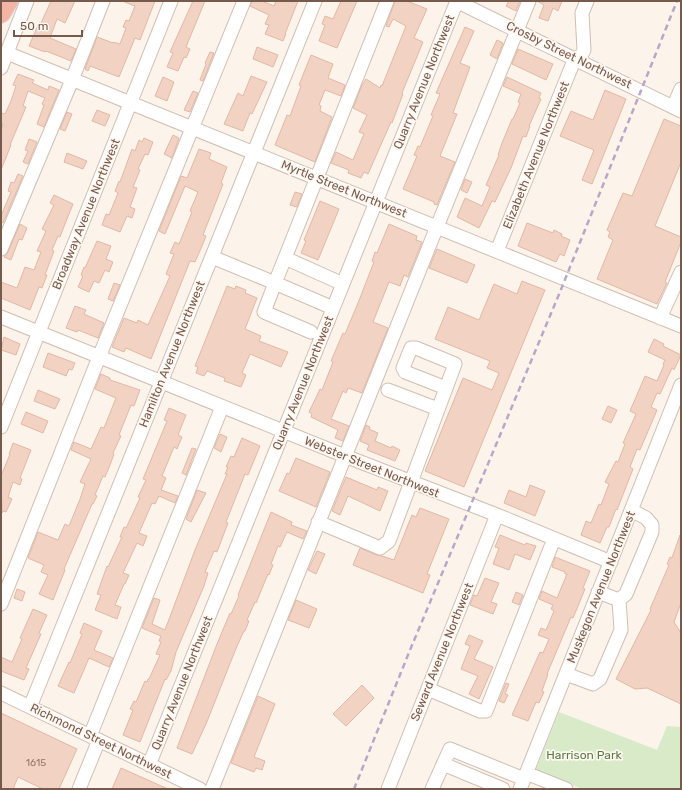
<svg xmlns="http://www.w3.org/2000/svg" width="682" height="790" font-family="Rubik,sans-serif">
<rect width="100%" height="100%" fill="#fcf4ea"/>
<path fill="#d8eac8" d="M 559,712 L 657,750 L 667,726 L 681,727 L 681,789 L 582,789 L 536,770 Z"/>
<path fill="#f1d2c3" stroke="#e3b8a3" d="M 51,1 L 75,1 L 65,23 L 57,19 L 50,38 L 76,49 L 71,61 L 46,51 L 45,52 L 29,46 L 39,23 L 41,23 Z
M 122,1 L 155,1 L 140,40 L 135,38 L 119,77 L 90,66 L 88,71 L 85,69 L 97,37 L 113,43 L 113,42 L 120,44 L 126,28 L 123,27 L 126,20 L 129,21 L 135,6 Z
M 193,1 L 205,1 L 186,47 L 190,49 L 186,58 L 184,57 L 178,71 L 167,67 L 173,53 L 170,52 Z
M 252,1 L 262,1 L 274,6 L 276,1 L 298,1 L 285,34 L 286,34 L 283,41 L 265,34 L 269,25 L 265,24 L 269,15 L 250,6 Z
M 341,1 L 357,1 L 337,48 L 319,41 L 325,25 L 322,24 L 325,16 L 333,19 Z
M 395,1 L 407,1 L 427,9 L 414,38 L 423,42 L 402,93 L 403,94 L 392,123 L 391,122 L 368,174 L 364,172 L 361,178 L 348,173 L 349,170 L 331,163 L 336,152 L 353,160 L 364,134 L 359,132 L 367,115 L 353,108 L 362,85 L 366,79 L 380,88 L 381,85 L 382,86 L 406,26 L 393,19 L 389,27 L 386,26 Z
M 509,1 L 520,1 L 516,11 L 506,6 Z
M 537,1 L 562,1 L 558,11 L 553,8 L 548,21 L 539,18 L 544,5 Z
M 465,27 L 474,31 L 460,63 L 470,67 L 453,113 L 457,114 L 440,156 L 455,162 L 437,205 L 434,204 L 434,202 L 403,189 L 417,156 L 414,155 L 418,146 L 420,147 L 433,116 L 431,115 L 440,94 L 436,93 Z
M 497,40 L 503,43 L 497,59 L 490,55 Z
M 257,47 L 278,55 L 273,67 L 253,59 Z
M 518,49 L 553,64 L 546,80 L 512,64 Z
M 210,52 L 214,53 L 203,81 L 200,80 L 206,64 L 205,63 Z
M 311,55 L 333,64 L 328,78 L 345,85 L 341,96 L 325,90 L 319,105 L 321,106 L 320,111 L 332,117 L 315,162 L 275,145 L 287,115 L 290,116 L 301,86 L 299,85 Z
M 18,74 L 34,80 L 32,83 L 48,90 L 49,86 L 59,90 L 44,127 L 37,124 L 44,105 L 42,104 L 45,98 L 28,91 L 23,106 L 26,107 L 10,145 L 11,145 L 1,170 L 1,130 L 3,124 L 1,123 L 1,113 L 5,114 L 11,101 L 16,86 L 13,85 Z
M 251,76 L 267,82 L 252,114 L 250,113 L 243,131 L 224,124 L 238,93 L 243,96 Z
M 163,77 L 174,82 L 167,101 L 155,96 Z
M 507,77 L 541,93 L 539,98 L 541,99 L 529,126 L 530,126 L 526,137 L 523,136 L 511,168 L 495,202 L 492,201 L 479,228 L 457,217 L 465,198 L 482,206 L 490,187 L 486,185 L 499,155 L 498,155 L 502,143 L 512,119 L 513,119 L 520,103 L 518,102 L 521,94 L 503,86 Z
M 605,90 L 626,99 L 592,184 L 582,180 L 594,150 L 560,136 L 571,111 L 593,120 Z
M 193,91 L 198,93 L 190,112 L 184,110 Z
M 97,110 L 110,115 L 105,126 L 92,121 Z
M 67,112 L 72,114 L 65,131 L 60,129 Z
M 664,119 L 681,126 L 681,162 L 655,226 L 681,237 L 681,242 L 665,282 L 667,283 L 657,304 L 597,279 L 613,240 L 608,237 L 610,232 L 607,230 L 623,193 L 632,196 Z
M 173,135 L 179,138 L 172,158 L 164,154 Z
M 144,138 L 153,142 L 148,155 L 145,154 L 138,169 L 140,170 L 133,187 L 137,188 L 130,207 L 135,209 L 132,218 L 127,216 L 120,232 L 102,225 L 106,214 L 109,215 L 118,193 L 115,191 L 119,181 L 120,182 L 132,149 L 135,151 L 139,140 L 142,142 Z
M 29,139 L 37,142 L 28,164 L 23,162 L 28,151 L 25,150 Z
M 199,149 L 211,153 L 209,159 L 227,167 L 221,183 L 223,184 L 203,235 L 206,236 L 202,246 L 195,262 L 190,261 L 151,359 L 126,348 L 124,352 L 112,347 L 124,318 L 137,323 L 138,320 L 148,325 L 170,276 L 166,274 L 174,254 L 170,253 L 175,242 L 179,244 L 192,212 L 190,211 L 198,192 L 185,186 L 165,234 L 159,231 L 181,176 L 187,178 Z
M 67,153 L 87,161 L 83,169 L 64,162 Z
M 18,174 L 23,176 L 3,223 L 1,222 L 1,216 L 11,192 L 8,191 L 11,182 L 14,183 Z
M 465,179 L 472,182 L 467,193 L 461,190 Z
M 295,192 L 302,194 L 297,207 L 290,205 Z
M 54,195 L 73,204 L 63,229 L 60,237 L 58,236 L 52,250 L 54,251 L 45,275 L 47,275 L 42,288 L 39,287 L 30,310 L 1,298 L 1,282 L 17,288 L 25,267 L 34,270 L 41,252 L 37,251 L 46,231 L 42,229 L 54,205 L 50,203 Z
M 320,201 L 339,209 L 318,260 L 301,253 L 306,241 L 304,240 Z
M 527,223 L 553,233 L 554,230 L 562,234 L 561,236 L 570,240 L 564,256 L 560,254 L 556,262 L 518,246 Z
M 20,224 L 27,228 L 22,240 L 19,239 L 11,260 L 4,257 L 8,252 Z
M 389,224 L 417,236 L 416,240 L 422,242 L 408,277 L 404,275 L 400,286 L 389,282 L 373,322 L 388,328 L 362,393 L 348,388 L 346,393 L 343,391 L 331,419 L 349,426 L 343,441 L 335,438 L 338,430 L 311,417 L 312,414 L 309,412 L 320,389 L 322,390 L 333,362 L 331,361 L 343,333 L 345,334 L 358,303 L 374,262 L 372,261 L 375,252 L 377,253 Z
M 97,241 L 111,246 L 106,259 L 113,262 L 109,272 L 105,270 L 99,283 L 94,281 L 89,292 L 78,287 L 83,276 L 81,275 L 84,267 L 85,268 Z
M 437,249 L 475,265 L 467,283 L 429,268 Z
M 522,281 L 545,290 L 464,487 L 425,471 L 463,378 L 492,390 L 499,373 L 487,368 L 490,361 L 435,339 L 448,307 L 479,320 L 494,284 L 517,294 Z
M 114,283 L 120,285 L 113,301 L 108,299 Z
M 227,286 L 235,289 L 236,286 L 246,290 L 245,293 L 257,298 L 245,329 L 261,336 L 259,341 L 288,352 L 281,367 L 250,354 L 242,373 L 246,375 L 241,387 L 224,381 L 225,378 L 207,371 L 204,376 L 196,373 L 198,367 L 195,366 Z
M 75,306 L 86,310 L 84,314 L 104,323 L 98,338 L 78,330 L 77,332 L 66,328 Z
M 4,337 L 20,344 L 16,355 L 1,350 Z
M 654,339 L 664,344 L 663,346 L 681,355 L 674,370 L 672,368 L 660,394 L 657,393 L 651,407 L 657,410 L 640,450 L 637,449 L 630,467 L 633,469 L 617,510 L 616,509 L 609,527 L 607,527 L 600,543 L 581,535 L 586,521 L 591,523 L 599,504 L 601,505 L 609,484 L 605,482 L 616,461 L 618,462 L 625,444 L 623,443 L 636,414 L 630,411 L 645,376 L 657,381 L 664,365 L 663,364 L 665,360 L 648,352 Z
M 48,353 L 75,363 L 72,370 L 69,369 L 66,376 L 43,367 Z
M 101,374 L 110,378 L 110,380 L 140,390 L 134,406 L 131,405 L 119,435 L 121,436 L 113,453 L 114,454 L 110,465 L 105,477 L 103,476 L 95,495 L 97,496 L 93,504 L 92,504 L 64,569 L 65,570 L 53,600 L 39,594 L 48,575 L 41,572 L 44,565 L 28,558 L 38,532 L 58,540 L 65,524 L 69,526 L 80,499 L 85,484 L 80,482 L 91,459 L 71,450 L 74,442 L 91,449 L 101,427 L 104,428 L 116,398 L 95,389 Z
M 38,390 L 60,399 L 55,409 L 34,401 Z
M 608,406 L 617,410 L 611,423 L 602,419 Z
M 169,408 L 186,415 L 178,435 L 182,437 L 177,449 L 174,447 L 162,476 L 166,478 L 161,490 L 178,496 L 175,503 L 159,496 L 155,504 L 152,503 L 139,533 L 147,536 L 143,546 L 137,543 L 123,573 L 129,575 L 125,584 L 124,584 L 115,605 L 121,607 L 117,619 L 95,610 L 101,595 L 97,594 L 107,566 L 108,567 L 122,537 L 120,537 L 124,527 L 126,528 L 140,498 L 138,497 L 146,480 L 143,479 L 167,421 L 164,420 Z
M 26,412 L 48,421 L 43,433 L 21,424 Z
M 366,425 L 370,427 L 369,429 L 378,433 L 375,441 L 391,448 L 392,446 L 400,450 L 395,461 L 367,450 L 369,445 L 360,441 Z
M 220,434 L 227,437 L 221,452 L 214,448 Z
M 242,438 L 260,446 L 248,475 L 245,474 L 226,522 L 228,523 L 217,552 L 214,551 L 205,572 L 208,573 L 204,586 L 176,652 L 171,671 L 166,680 L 165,679 L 140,742 L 123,735 L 133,710 L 130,709 L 134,701 L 136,702 L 145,681 L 147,682 L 148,679 L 149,679 L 160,655 L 156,654 L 161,642 L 159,641 L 161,636 L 142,628 L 154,598 L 160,600 L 152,624 L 165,630 L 195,550 L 227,474 L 225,474 L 228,467 L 226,467 L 231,456 L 234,457 Z
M 13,443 L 31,450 L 20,478 L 22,479 L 20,485 L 13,482 L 8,497 L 12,499 L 6,512 L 3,511 L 2,513 L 1,476 L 10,454 L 9,454 Z
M 192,448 L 196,449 L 186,475 L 182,473 Z
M 296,458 L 330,472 L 316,507 L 279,491 L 287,473 L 289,474 Z
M 346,477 L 377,490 L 378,487 L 388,491 L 380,511 L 348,496 L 340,515 L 332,511 Z
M 530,485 L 545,491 L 535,516 L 504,503 L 509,490 L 526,497 Z
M 197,490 L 206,493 L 191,522 L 186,519 Z
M 420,508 L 449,519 L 427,574 L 430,575 L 423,593 L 353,565 L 360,548 L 377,555 L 382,556 L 394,560 L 412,515 L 416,517 Z
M 271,512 L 292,522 L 291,525 L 307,531 L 303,539 L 287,532 L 280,547 L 278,546 L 271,564 L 273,565 L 269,575 L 268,574 L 256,603 L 255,602 L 247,620 L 249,621 L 245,631 L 244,631 L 237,646 L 206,724 L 192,754 L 177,748 L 217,644 L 230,613 L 231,614 L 239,596 L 238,595 Z
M 500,535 L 525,545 L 526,543 L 536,546 L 530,560 L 515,554 L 509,570 L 493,564 L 499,548 L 495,547 Z
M 680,535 L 681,603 L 674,622 L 681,633 L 681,704 L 647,688 L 635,689 L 616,679 L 651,610 L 650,609 L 669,565 L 667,564 L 670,557 L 672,558 Z
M 317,551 L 325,554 L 316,574 L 308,570 Z
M 555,557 L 590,571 L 583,588 L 585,589 L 573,618 L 571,617 L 547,674 L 548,674 L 542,691 L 544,692 L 539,703 L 536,702 L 528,721 L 512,715 L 540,652 L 543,653 L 549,639 L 538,635 L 541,628 L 546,630 L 554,611 L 551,609 L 553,605 L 539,599 L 542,591 L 557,598 L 567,574 L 565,574 L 565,572 L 552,567 Z
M 485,578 L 499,583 L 491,602 L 497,604 L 493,614 L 470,605 L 474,595 L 477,596 Z
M 17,589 L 25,592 L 22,601 L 14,598 Z
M 516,592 L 523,595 L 519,605 L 512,602 Z
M 296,600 L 317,609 L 309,628 L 288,620 Z
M 33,609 L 47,615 L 39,633 L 41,634 L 26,668 L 29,669 L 24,680 L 1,671 L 1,657 L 12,662 L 22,639 L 20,638 Z
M 84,623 L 102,631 L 94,650 L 113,658 L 109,667 L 89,658 L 74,693 L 58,686 L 69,662 L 70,663 L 82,634 L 80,633 Z
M 469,635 L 483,641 L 474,659 L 493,667 L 479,699 L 469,694 L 478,676 L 461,669 L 470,646 L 465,644 Z
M 506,683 L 509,684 L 505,694 L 508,695 L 504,703 L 499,701 Z
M 362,685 L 374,698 L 346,726 L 333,714 Z
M 258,696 L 275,704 L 254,757 L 265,761 L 262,770 L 256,768 L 254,772 L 231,763 Z
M 1,713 L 77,749 L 59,789 L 43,789 L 18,777 L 13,789 L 1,789 Z
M 121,768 L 168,789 L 112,789 Z"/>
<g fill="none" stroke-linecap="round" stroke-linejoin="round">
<defs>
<path id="minor" d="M 456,1 L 681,111
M 7,53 L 681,326
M 579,60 L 584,50 L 582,13 L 587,1
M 1,68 L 27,1
M 673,107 L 681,89
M 1,249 L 72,80 L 103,1
M 497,251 L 575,58
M 212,257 L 275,283 L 285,258 L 343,284
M 285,258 L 387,1
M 1,317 L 345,456 L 497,515 L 611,562
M 660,318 L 681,272
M 311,332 L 264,312 L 275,283 L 333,308
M 388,390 L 438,409
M 1,427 L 171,1
M 318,522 L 380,548 L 389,541 L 455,364 L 416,348 L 411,348 L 403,368 L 405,372 L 446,388
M 598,592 L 619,600 L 626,594 L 652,532 L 652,525 L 646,518 L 631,510
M 1,604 L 99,357 L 244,1
M 566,674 L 593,684 L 600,679 L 621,630 L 619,600
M 428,689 L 480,711 L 486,711 L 554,539
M 1,693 L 200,789
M 30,707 L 315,1
M 90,736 L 222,407
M 443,764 L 503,789
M 149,765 L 457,1
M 526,773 L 566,789
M 79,789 L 99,740
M 212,789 L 432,239 L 529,1
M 388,789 L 497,515
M 432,789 L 450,749 L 524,779
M 520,789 L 681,385"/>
<path id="highway" d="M 1,13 L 8,1"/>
</defs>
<use href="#minor" stroke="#d1beb2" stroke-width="15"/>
<use href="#highway" stroke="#d9d1cd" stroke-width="21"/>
<use href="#minor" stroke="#fff" stroke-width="13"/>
<use href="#highway" stroke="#f4b4a4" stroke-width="19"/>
<path stroke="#b7a8c7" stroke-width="2.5" stroke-dasharray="6 4" stroke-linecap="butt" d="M 354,789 L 410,650 L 560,292 L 677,1"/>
</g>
<g text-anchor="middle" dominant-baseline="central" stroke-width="3.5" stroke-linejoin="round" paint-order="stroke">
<g font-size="10" fill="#96786b">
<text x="36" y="763">1615</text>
</g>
<g font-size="12" fill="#775a4e" stroke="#fef8f1">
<text transform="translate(569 55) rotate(26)">Crosby Street Northwest</text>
<text transform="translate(424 82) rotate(-68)">Quarry Avenue Northwest</text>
<text transform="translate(536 155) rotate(-68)">Elizabeth Avenue Northwest</text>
<text transform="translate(344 189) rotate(22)">Myrtle Street Northwest</text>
<text transform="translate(86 214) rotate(-68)">Broadway Avenue Northwest</text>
<text transform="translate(172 354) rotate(-68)">Hamilton Avenue Northwest</text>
<text transform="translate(303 383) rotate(-68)">Quarry Avenue Northwest</text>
<text transform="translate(372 467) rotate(22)">Webster Street Northwest</text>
<text transform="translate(601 587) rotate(-68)">Muskegon Avenue Northwest</text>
<text transform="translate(442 652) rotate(-68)">Seward Avenue Northwest</text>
<text transform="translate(182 683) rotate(-68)">Quarry Avenue Northwest</text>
<text transform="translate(101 741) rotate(26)">Richmond Street Northwest</text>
</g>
<g font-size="12" fill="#597c45" stroke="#fef8f1">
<text x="584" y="755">Harrison Park</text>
</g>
</g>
<rect width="682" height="790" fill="none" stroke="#775a4e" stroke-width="4"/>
<path d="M14 30v6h68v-6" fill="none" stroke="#775a4e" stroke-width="2"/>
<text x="20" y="30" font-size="12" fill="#775a4e" stroke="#fef8f1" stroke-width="3" paint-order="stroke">50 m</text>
</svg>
